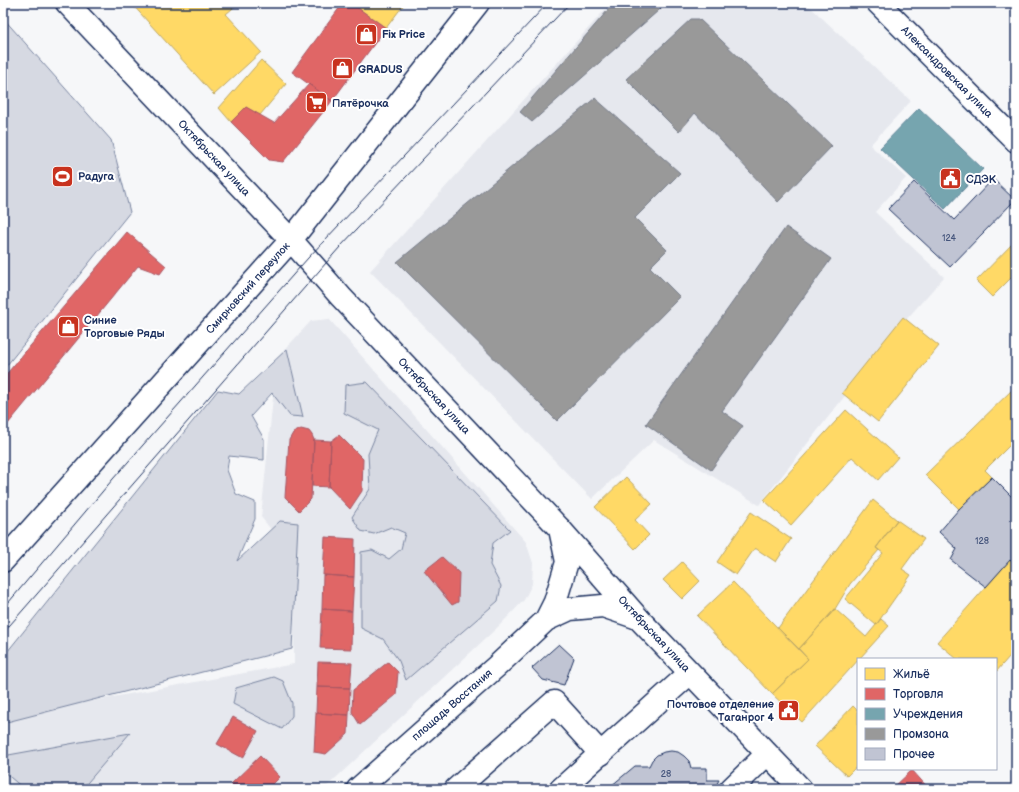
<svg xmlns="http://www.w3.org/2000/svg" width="1019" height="792" font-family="'Balsamiq Sans',sans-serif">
<rect width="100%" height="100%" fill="#f6f7f9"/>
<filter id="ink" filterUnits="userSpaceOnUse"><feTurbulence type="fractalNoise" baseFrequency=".025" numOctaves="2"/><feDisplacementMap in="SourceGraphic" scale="8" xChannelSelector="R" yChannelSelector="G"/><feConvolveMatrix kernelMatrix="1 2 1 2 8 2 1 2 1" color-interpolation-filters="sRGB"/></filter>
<g filter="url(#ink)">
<path fill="#e6e8ee" d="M 611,3 L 806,3 L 911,101 L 870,145 L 906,178 L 875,212 L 944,277 L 896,331 L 759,505 L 654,440 L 592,499 L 370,271 Z
M 329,319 L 526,542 L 533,563 L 532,584 L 524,600 L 500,625 L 324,789 L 3,789 L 3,717 L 294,664 L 294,558 L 261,517 L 277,358 L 311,321 Z"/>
<path fill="#d6d9e2" stroke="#7884a0" d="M 3,18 L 111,140 L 130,212 L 3,370 Z
M 287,349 L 303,417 L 290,416 L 272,393 L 251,416 L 264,439 L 264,460 L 229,456 L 227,470 L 236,494 L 255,502 L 255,519 L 237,561 L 280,521 L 298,523 L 292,649 L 3,723 L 3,657 L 218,390 L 239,394 Z
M 367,382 L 510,530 L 493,543 L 490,565 L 501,586 L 498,601 L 406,680 L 399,661 L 383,639 L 361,628 L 361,552 L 372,550 L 389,559 L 401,549 L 405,533 L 391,527 L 374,534 L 361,531 L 352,517 L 370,489 L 368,454 L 378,430 L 344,413 L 345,385 Z
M 274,677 L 283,681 L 292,703 L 292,716 L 282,729 L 233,704 L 236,688 Z
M 130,733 L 82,789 L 24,789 L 3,771 L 3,756 Z"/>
<path fill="#ffd966" stroke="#bba664" d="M 131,3 L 239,3 L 226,14 L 261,52 L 214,95 Z
M 351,3 L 405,3 L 386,28 Z
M 261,60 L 286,84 L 260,115 L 246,107 L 231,122 L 219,108 Z
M 1016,240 L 1016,273 L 992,297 L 976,281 Z
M 903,317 L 939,346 L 878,422 L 842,393 Z
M 1016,386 L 1016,439 L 985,470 L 992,477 L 959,509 L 925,475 Z
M 846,410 L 898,457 L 878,480 L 852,457 L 791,525 L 764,500 Z
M 626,477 L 652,504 L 635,520 L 649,535 L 635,549 L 595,507 Z
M 873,500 L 897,520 L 876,548 L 879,550 L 850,584 L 835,609 L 799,649 L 778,628 Z
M 751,512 L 791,539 L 776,562 L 755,548 L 736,575 L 717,562 Z
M 897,520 L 924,539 L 902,569 L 911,575 L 876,625 L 845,599 L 883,553 L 876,548 Z
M 1010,560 L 1016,566 L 1016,649 L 996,672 L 996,659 L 957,659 L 937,642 Z
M 682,562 L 700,581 L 682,599 L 663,580 Z
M 733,582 L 808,659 L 772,694 L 697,616 Z
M 835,609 L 866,637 L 881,619 L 889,626 L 802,722 L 772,694 L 808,659 L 799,649 Z
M 853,706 L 858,711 L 858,765 L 847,776 L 815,746 Z"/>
<path fill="#e06666" stroke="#a55664" d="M 343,3 L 351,3 L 386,28 L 332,101 L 292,72 Z
M 309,84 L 332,101 L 283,162 L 269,160 L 231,122 L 246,107 L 274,123 Z
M 127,232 L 166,266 L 160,274 L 138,266 L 3,430 L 3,378 Z
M 301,429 L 309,431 L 312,435 L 314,440 L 311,499 L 299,511 L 285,497 L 289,440 L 293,433 Z
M 339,435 L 363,459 L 362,491 L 350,509 L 329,487 L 331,441 Z
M 314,440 L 331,441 L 329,487 L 312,486 Z
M 325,537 L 355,539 L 354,577 L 323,575 Z
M 442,557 L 459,573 L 458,602 L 452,605 L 424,571 Z
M 323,575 L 354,577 L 352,611 L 322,609 Z
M 322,609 L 352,611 L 351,649 L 320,648 Z
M 318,662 L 352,663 L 350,688 L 317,687 Z
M 388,662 L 398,672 L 396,695 L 360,725 L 352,712 L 353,690 Z
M 317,687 L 350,688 L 349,715 L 316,713 Z
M 316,713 L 349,715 L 348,734 L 326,754 L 314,752 Z
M 233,717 L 258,731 L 243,758 L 217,744 Z
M 260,756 L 280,777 L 268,789 L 236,789 L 231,784 Z
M 912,770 L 929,789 L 892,789 Z"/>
<path fill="#76a5af" stroke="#5b8297" d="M 919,108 L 983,169 L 945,209 L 880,148 Z"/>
<path fill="#999" stroke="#737987" d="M 614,3 L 667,3 L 532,122 L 520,112 Z
M 691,19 L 699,19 L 832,146 L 778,202 L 695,113 L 679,132 L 626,79 Z
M 595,98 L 680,173 L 635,218 L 667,250 L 650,267 L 680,297 L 557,421 L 397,262 Z
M 786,227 L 831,259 L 722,411 L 743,426 L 711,470 L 646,424 Z"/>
<path fill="#c0c4d3" stroke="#1b2f5e" d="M 993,179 L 1015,200 L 950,267 L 888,209 L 914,182 L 954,220 Z
M 992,477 L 1016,501 L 1016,566 L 1010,560 L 986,587 L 951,560 L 957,549 L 939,532 L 959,509 Z
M 559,644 L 574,658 L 564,685 L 543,680 L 532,668 Z
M 671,751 L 678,752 L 684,756 L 689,761 L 691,768 L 707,768 L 707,780 L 719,780 L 714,789 L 615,789 L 611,786 L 635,766 L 649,766 L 652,760 L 657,755 L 664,752 Z"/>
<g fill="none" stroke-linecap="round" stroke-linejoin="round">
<defs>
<path id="minor" d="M 67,3 L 291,240
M 560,529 L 638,618 L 801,789
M 456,789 L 554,702 L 601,754
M 561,789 L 690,673
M 731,789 L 767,754"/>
<path id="major" d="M 878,3 L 1016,141
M 291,240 L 341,297 L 560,529 L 567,562 L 555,602 L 546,620
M 3,561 L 291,240 L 478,3
M 358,789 L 498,665 L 546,620 L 570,609 L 603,606 L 638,618"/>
</defs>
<use href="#minor" stroke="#1b2f5e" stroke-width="25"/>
<use href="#major" stroke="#1b2f5e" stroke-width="25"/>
<use href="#minor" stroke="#fff" stroke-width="22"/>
<use href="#major" stroke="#fff" stroke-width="22"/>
<path stroke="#1b2f5e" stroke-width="1" d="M 3,609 L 113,479 L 308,258 L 548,3
M 3,633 L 340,247 L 570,3"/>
</g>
</g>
<defs>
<symbol id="shop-square" viewBox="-11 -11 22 22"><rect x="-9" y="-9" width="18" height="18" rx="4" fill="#c8321e" stroke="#fff"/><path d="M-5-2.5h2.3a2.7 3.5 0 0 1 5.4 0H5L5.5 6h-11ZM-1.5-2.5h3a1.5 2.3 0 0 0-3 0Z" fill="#fff"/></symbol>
<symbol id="supermarket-square" viewBox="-11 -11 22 22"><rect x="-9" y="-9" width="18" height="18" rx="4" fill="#c8321e" stroke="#fff"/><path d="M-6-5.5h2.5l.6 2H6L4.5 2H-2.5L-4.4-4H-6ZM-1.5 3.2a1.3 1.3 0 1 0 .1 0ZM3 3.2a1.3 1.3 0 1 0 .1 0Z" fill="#fff"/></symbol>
<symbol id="stadium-square" viewBox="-11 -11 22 22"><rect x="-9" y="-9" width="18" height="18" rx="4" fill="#c8321e" stroke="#fff"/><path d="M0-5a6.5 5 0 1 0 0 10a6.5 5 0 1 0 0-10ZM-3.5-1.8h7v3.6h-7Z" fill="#fff"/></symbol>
<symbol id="civic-square" viewBox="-11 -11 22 22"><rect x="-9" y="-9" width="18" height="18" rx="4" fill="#c8321e" stroke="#fff"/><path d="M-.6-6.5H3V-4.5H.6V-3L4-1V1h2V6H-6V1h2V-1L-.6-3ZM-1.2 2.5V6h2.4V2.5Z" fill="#fff"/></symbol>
</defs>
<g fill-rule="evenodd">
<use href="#shop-square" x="354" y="22" width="25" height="25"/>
<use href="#shop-square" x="330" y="56" width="25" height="25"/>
<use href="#supermarket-square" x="304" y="90" width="25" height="25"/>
<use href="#stadium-square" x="50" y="164" width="25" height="25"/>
<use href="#civic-square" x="938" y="166" width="25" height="25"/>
<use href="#shop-square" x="56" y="314" width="25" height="25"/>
<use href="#civic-square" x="776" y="698" width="25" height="25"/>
</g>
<g text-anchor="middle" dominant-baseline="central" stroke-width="4" stroke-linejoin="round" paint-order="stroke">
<g font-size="9" fill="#44547b">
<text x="949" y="238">124</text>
<text x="982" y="541">128</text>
<text x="666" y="774">28</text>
</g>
<g font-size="11" font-weight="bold" fill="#1b2f5e" stroke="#fff" text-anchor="start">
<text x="382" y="34">Fix Price</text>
<text x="358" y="69">GRADUS</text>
<text x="332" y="103">Пятёрочка</text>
<text x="78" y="176">Радуга</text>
<text x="966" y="179">СДЭК</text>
<text x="84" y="320">Синие<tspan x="84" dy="13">Торговые Ряды</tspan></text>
<text x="774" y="704" text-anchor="end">Почтовое отделение<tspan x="774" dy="13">Таганрог 4</tspan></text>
</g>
<g font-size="11" fill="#1b2f5e" stroke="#fff">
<text transform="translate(947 72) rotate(45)">Александровская улица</text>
<text transform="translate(214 158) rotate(47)">Октябрьская улица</text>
<text transform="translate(248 288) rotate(-48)">Смирновский переулок</text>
<text transform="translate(434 396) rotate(47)">Октябрьская улица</text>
<text transform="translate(654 634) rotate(47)">Октябрьская улица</text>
<text transform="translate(452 705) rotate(-41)">площадь Восстания</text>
</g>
</g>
<rect width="1019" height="792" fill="none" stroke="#fff" stroke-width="16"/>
<rect x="8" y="8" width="1003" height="776" fill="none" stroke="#1b2f5e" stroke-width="1.5" filter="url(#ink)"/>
<rect x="857" y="658" width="140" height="112" fill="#ffffff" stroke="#a4acbf"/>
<rect x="865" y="668" width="20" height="12" fill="#ffd966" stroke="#a4acbf"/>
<text x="893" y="678" font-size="12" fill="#1b2f5e">Жильё</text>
<rect x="865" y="688" width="20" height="12" fill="#e06666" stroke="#a4acbf"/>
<text x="893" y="698" font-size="12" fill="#1b2f5e">Торговля</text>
<rect x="865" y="708" width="20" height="12" fill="#76a5af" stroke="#a4acbf"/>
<text x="893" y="718" font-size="12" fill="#1b2f5e">Учреждения</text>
<rect x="865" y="728" width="20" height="12" fill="#999999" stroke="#a4acbf"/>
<text x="893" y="738" font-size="12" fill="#1b2f5e">Промзона</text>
<rect x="865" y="748" width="20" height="12" fill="#c0c4d3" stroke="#a4acbf"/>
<text x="893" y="758" font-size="12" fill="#1b2f5e">Прочее</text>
</svg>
